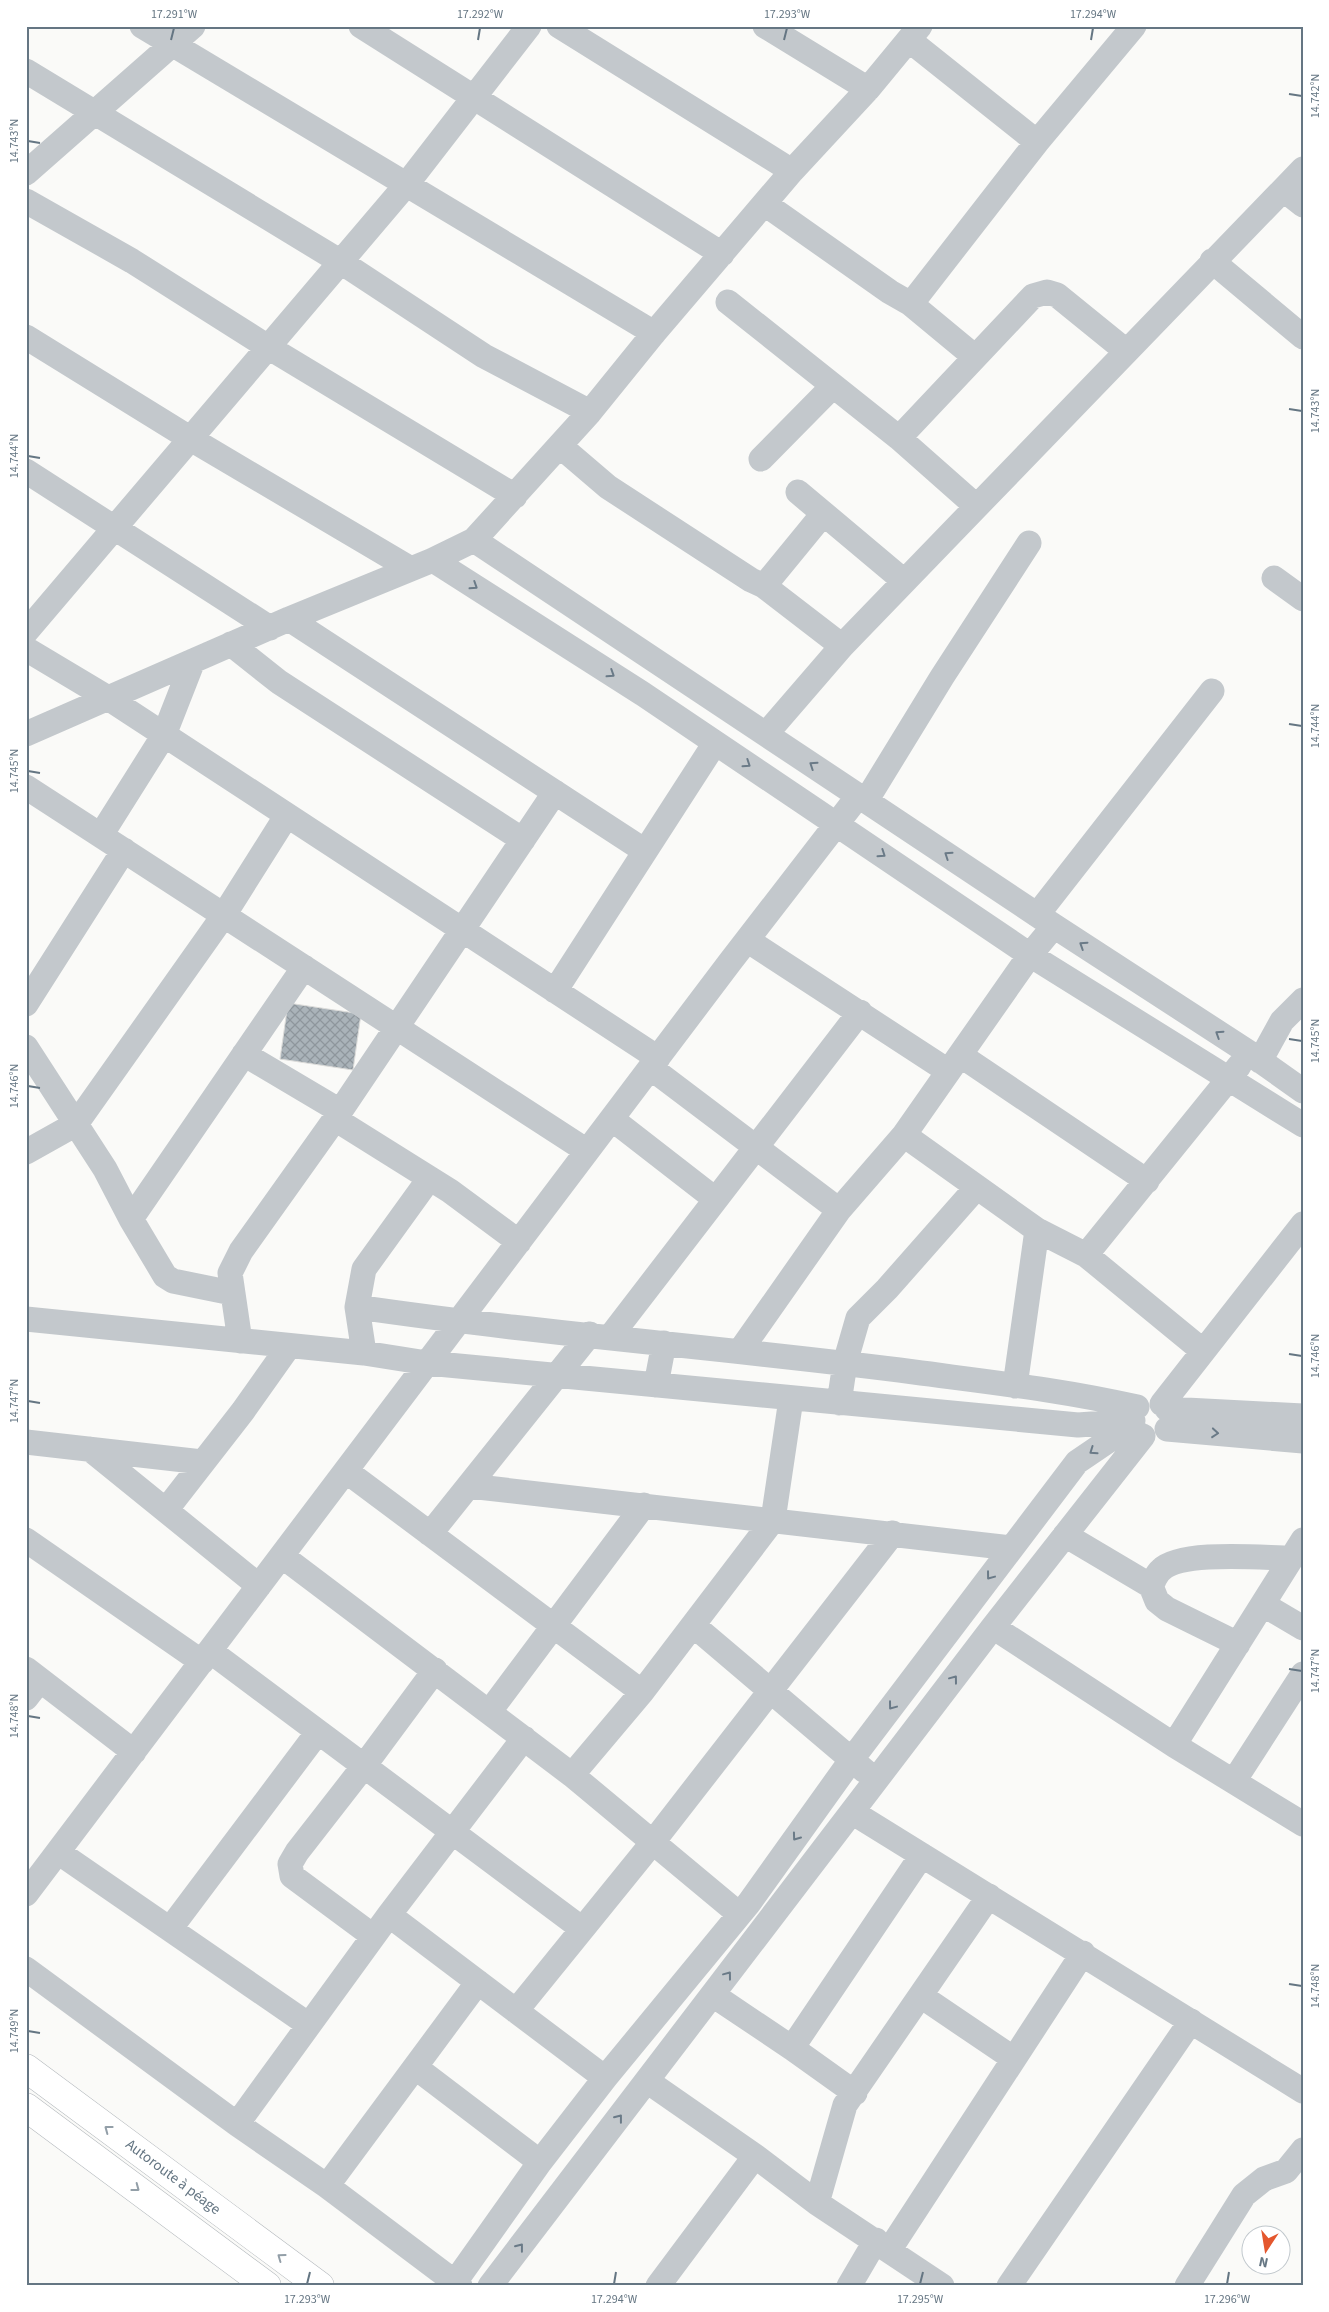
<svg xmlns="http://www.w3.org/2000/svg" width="1329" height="2312" font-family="'Source Sans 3',sans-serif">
<defs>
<pattern id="building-cross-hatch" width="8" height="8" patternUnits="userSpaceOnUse" patternTransform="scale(1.25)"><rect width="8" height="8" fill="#aab3b9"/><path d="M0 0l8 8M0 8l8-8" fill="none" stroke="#8e969c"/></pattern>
</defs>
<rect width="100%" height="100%" fill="#fafaf8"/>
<path fill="url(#building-cross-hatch)" stroke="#dcdcda" d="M 288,1003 L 361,1014 L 353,1070 L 280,1059 Z"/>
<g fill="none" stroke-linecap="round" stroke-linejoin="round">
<defs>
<path id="highway" d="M 26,2068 L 320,2286
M 26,2107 L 267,2286"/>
</defs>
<use href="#highway" stroke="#b4b9bd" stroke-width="29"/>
<path stroke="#c3c8cc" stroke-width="25" d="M 142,26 L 654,333
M 361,26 L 722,254
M 559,26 L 792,171
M 765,26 L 868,89
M 909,40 L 1037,142
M 26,71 L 341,262 L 484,356 L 590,412
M 26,173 L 193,26
M 1284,190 L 1303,205
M 26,201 L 132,261 L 268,347 L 515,496
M 765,204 L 890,292 L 911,304 L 1037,142 L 1134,26
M 1212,261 L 1303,337
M 728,302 L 899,438 L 976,506
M 911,304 L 975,357
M 26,337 L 191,439 L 411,569
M 899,438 L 1033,296 L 1047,292 L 1057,295 L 1126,351
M 560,446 L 608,487 L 751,580 L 764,586 L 823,514
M 761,459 L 833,386
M 26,471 L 270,628
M 798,492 L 904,581
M 474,540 L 1054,926 L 1248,1052 L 1303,1091
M 433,560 L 643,694 L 1030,955 L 1303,1125
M 1274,578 L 1303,599
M 764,586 L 842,646
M 289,619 L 645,851
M 26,632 L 406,185 L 529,26
M 231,644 L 279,682 L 523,840
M 26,649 L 108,698 L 658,1058
M 26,734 L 289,619 L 433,560 L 474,540 L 590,412 L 654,333 L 792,171 L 868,89 L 920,26
M 766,734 L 842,646 L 1303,169
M 26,787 L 587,1151
M 866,801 L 942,677 L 1029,543
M 101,835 L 164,735 L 193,661
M 1037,915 L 1212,691
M 747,940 L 948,1071
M 555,991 L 715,743
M 26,1004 L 124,850
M 26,1047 L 105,1169 L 131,1219 L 165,1276 L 173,1281 L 232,1293
M 244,1054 L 340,1111
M 960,1055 L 1147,1181
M 1260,1061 L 1282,1021 L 1303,1000
M 651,1068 L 839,1210
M 335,1119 L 450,1191 L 519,1242
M 612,1119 L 715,1199
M 904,1135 L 1037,1230 L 1086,1255 L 1203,1351
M 26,1152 L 76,1124 L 224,915 L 287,815
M 131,1219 L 304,967
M 1086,1255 L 1239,1066
M 357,1307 C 542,1334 729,1348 914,1372 C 989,1382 1063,1390 1137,1407
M 26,1319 L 364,1353 L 427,1363 L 1078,1425 L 1133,1421
M 610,1337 L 860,1012
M 240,1341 L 230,1273 L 241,1251 L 335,1119 L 555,792
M 740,1351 L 839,1210 L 904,1135 L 1030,955 L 1054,926
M 364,1353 L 357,1307 L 364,1269 L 429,1179
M 656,1385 L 664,1343
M 1015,1386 L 1037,1230
M 839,1403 L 845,1363 L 858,1318 L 887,1289 L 977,1187
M 1162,1404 L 1303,1224
M 1167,1409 L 1303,1416
M 1167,1429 L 1303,1441
M 26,1442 L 202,1462
M 90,1449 L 259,1586
M 346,1471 L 642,1692
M 469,1486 L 1011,1548
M 166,1510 L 243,1411 L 289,1346
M 430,1534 L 590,1334
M 1065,1535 L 1151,1586
M 26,1540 L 202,1662
M 282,1556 L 572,1775 L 739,1914
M 1264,1605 L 1303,1628
M 693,1625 L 865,1771
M 993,1627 L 1174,1745 L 1303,1824
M 1238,1644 L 1167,1609 L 1157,1601 L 1151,1586 C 1154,1581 1156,1574 1161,1570 C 1181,1550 1263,1558 1292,1558
M 210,1651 L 581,1928
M 26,1669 L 134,1752
M 26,1698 L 40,1680
M 490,1711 L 644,1505
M 1174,1745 L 1303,1540
M 572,1775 L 642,1692 L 773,1520 L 791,1399
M 1234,1781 L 1303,1674
M 852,1812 L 1303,2091
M 58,1852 L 309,2025
M 26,1894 L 730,962 L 859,795
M 389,1915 L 605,2078
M 170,1929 L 318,1732
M 373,1936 L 292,1876 L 290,1864 L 297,1852 L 364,1766 L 435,1670
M 26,1969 L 237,2124 L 327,2186 L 460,2286
M 713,1995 L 792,2048 L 855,2093
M 921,1996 L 1014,2059
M 516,2011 L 653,1842 L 893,1533
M 792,2048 L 922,1855
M 415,2067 L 540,2162
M 647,2081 L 755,2156 L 817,2203 L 942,2286
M 237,2124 L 389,1915 L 524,1738
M 327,2186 L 478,1982
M 817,2203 L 845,2105 L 989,1896
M 890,2249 L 1083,1953
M 455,2282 L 540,2162 L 605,2078 L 749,1903 L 852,1759 L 1077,1462 L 1133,1424
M 490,2286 L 993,1627 L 1143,1436
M 658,2286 L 755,2156
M 849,2286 L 876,2240
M 1009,2286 L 1191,2021
M 1187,2286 L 1244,2195 L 1264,2179 L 1286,2171 L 1303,2150"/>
<use href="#highway" stroke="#fff" stroke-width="28"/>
</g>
<defs><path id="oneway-chevron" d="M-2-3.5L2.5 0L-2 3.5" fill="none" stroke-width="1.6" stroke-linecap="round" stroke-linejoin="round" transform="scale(1.25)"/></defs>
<g stroke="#6a7a87">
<use href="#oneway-chevron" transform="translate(474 586) rotate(33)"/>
<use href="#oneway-chevron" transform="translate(611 674) rotate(33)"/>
<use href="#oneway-chevron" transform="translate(747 764) rotate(34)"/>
<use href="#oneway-chevron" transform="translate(813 765) rotate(-146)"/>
<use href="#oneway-chevron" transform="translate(882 854) rotate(34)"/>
<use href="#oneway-chevron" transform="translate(948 855) rotate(-146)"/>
<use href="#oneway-chevron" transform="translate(1083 945) rotate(-147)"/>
<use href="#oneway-chevron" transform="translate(1219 1034) rotate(-147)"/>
<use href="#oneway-chevron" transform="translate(1215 1433) rotate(5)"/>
<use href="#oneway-chevron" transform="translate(1093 1451) rotate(145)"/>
<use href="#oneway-chevron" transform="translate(990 1576) rotate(127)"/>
<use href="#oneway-chevron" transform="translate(954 1679) rotate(-53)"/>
<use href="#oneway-chevron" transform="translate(892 1706) rotate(127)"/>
<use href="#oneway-chevron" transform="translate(796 1837) rotate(126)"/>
<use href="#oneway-chevron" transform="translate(728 1975) rotate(-53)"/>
<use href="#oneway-chevron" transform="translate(619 2118) rotate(-52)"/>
<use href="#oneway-chevron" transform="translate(520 2247) rotate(-52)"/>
</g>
<g stroke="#939fa8">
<use href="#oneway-chevron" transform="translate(108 2129) rotate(-143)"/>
<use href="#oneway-chevron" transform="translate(136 2188) rotate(37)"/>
<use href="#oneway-chevron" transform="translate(281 2257) rotate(-144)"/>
</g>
<path fill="none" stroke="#657683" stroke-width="2" d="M 171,40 L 174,28M 478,40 L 480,28M 784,40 L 787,28M 1091,40 L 1093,28M 1289,94 L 1302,96M 28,141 L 40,143M 1289,409 L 1302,411M 28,456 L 40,458M 1289,724 L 1302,726M 28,771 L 40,773M 1289,1039 L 1302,1041M 28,1086 L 40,1088M 1289,1354 L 1302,1356M 28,1401 L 40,1403M 1289,1669 L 1302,1671M 28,1716 L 40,1718M 1289,1984 L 1302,1986M 28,2031 L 40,2033M 307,2284 L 310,2272M 614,2284 L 616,2272M 920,2284 L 923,2272M 1227,2284 L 1229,2272"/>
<g text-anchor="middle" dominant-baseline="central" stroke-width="5" stroke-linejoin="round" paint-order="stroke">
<g font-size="15" fill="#657683" stroke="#fff">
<text transform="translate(173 2177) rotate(37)">Autoroute à péage</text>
</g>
</g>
<rect width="1329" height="2312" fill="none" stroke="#ffffff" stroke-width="55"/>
<g transform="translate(1266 2250) rotate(192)"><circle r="24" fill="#ffffff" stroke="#c1c8cd"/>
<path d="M0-4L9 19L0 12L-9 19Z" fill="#e4572e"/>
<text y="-8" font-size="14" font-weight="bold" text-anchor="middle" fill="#657683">N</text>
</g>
<rect x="28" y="28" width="1274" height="2256" fill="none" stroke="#657683" stroke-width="2"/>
<g font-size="12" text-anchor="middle" fill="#657683">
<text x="174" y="18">17.291°W</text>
<text x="480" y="18">17.292°W</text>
<text x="787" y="18">17.293°W</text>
<text x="1093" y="18">17.294°W</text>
<text transform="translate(1315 96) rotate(-90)" y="4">14.742°N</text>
<text transform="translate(14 141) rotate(-90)" y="4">14.743°N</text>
<text transform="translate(1315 411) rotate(-90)" y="4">14.743°N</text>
<text transform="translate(14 456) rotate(-90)" y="4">14.744°N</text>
<text transform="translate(1315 726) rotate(-90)" y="4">14.744°N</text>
<text transform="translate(14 771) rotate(-90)" y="4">14.745°N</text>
<text transform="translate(1315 1041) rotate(-90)" y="4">14.745°N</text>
<text transform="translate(14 1086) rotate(-90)" y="4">14.746°N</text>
<text transform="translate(1315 1356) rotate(-90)" y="4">14.746°N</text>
<text transform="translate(14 1401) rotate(-90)" y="4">14.747°N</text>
<text transform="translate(1315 1671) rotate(-90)" y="4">14.747°N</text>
<text transform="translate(14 1716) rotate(-90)" y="4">14.748°N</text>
<text transform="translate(1315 1986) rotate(-90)" y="4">14.748°N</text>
<text transform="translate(14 2031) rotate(-90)" y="4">14.749°N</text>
<text x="307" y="2303">17.293°W</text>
<text x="614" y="2303">17.294°W</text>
<text x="920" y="2303">17.295°W</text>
<text x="1227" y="2303">17.296°W</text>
</g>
</svg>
